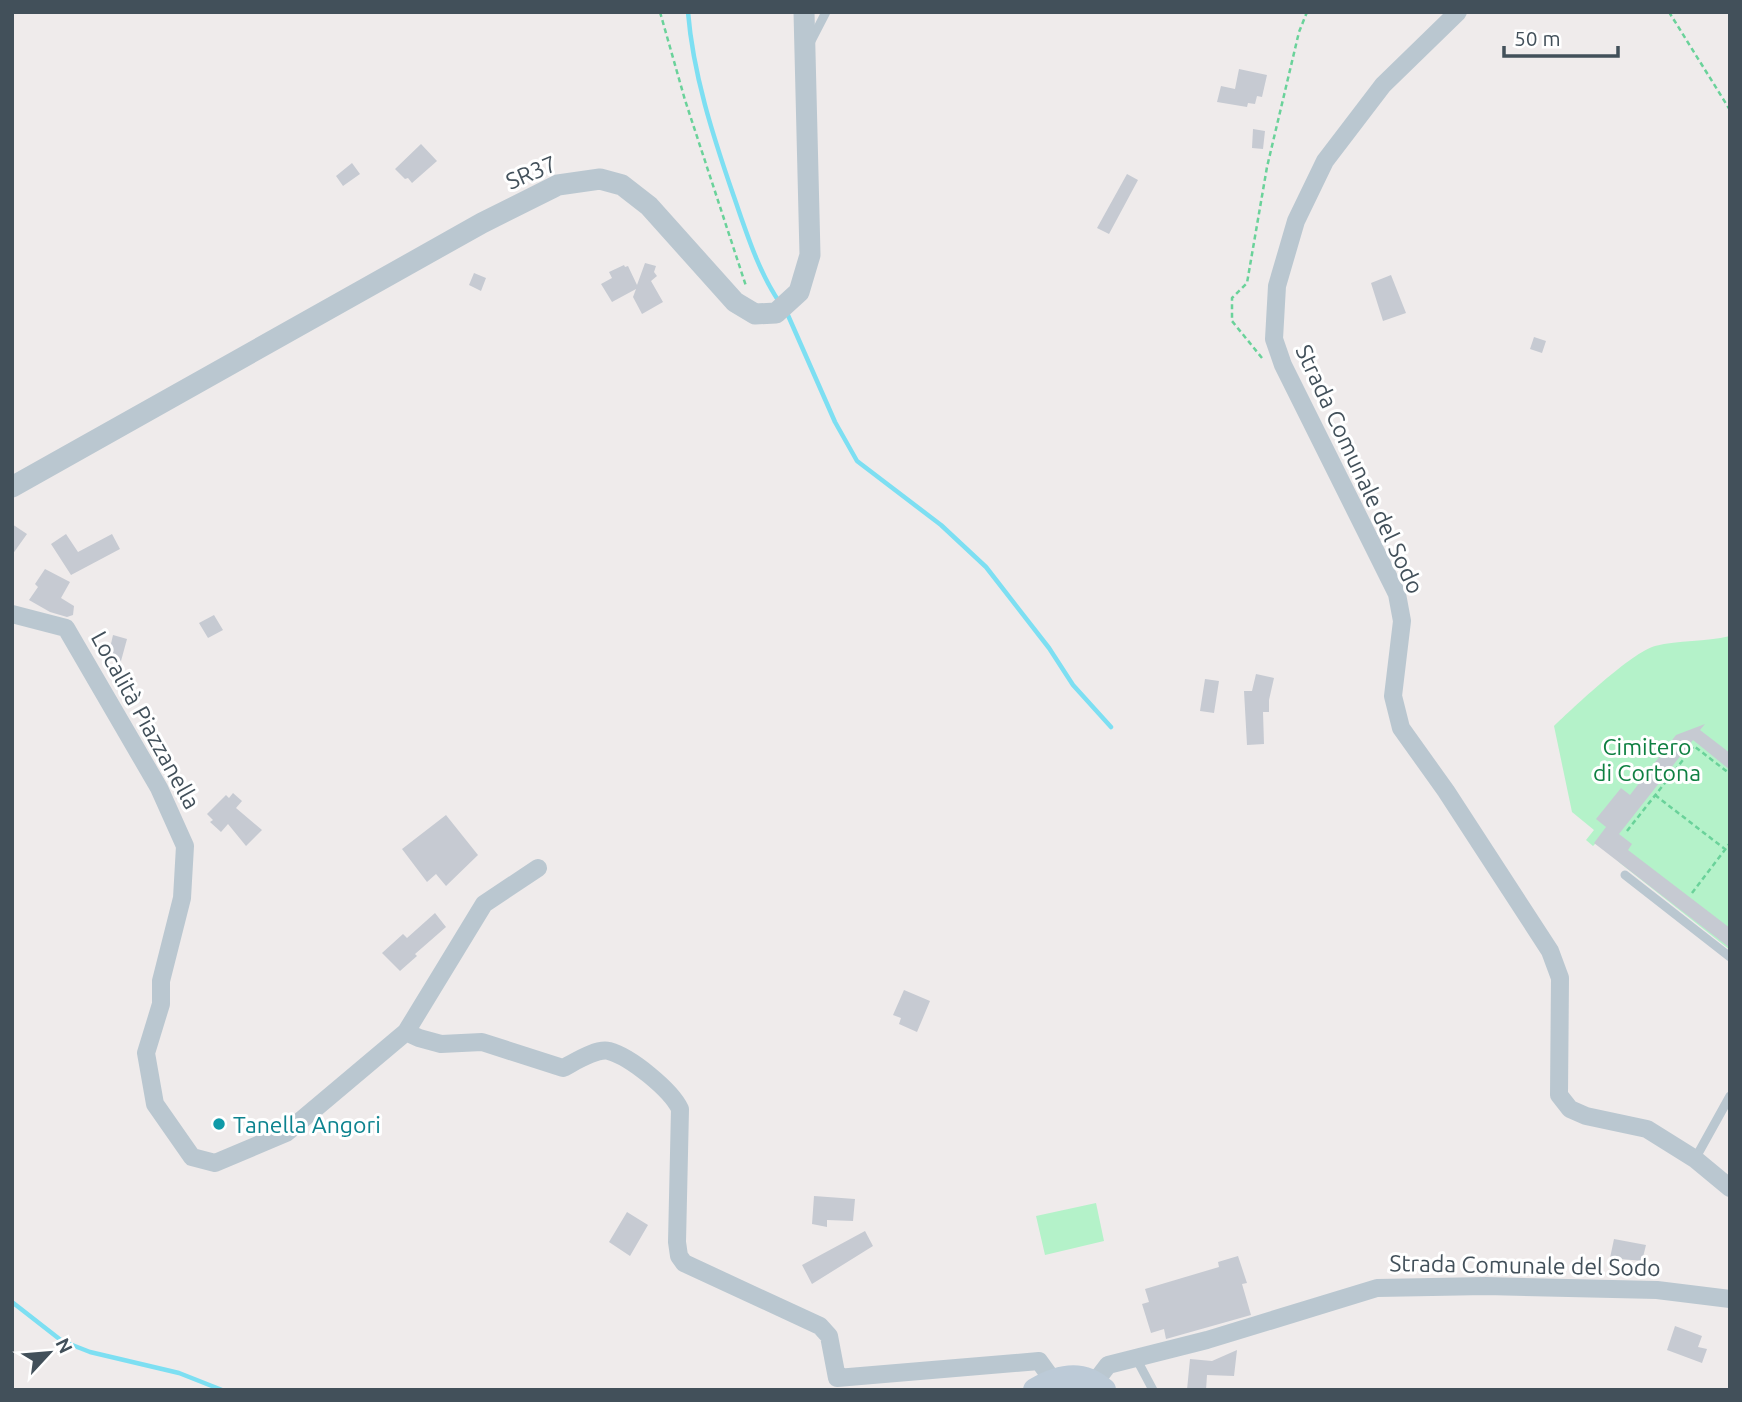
<svg xmlns="http://www.w3.org/2000/svg" width="1742" height="1402" font-family="Ubuntu,sans-serif">
<rect width="100%" height="100%" fill="#efebeb"/>
<path fill="#b4f2c9" d="M 1730,636 L 1730,950 L 1620,863 L 1599,840 L 1593,846 L 1586,840 L 1594,830 L 1572,812 L 1554,726 C 1573,708 1632,652 1655,646 C 1679,640 1705,642 1730,636 Z
M 1096,1203 L 1104,1241 L 1045,1255 L 1036,1216 Z"/>
<g fill="none" stroke-linecap="round" stroke-linejoin="round">
<path stroke="#7ddff2" stroke-width="4.5" d="M 688,12 C 693,74 713,136 733,194 C 746,231 758,271 780,303
M 787,313 L 835,422 L 857,461 L 941,525 L 986,567 L 1049,648 L 1073,685 L 1111,727
M 12,1302 L 62,1341 L 90,1352 L 179,1373 L 222,1390"/>
</g>
<path fill="#c6cad2" d="M 1239,69 L 1267,75 L 1262,97 L 1257,96 L 1255,104 L 1248,103 L 1247,107 L 1217,102 L 1221,86 L 1235,89 Z
M 1253,129 L 1265,131 L 1263,149 L 1252,148 Z
M 421,144 L 437,161 L 412,183 L 408,178 L 405,179 L 395,169 Z
M 352,163 L 360,174 L 343,186 L 336,176 Z
M 1127,174 L 1138,180 L 1109,234 L 1097,228 Z
M 645,263 L 656,266 L 654,272 L 657,276 L 651,281 L 663,302 L 642,314 L 633,297 L 636,289 L 612,302 L 601,284 L 612,278 L 609,272 L 624,265 L 625,267 L 628,266 L 637,285 Z
M 474,273 L 486,278 L 481,291 L 469,285 Z
M 1391,275 L 1406,313 L 1383,321 L 1371,283 Z
M 1534,337 L 1546,341 L 1542,353 L 1530,349 Z
M 12,524 L 27,534 L 12,555 Z
M 66,534 L 78,552 L 112,534 L 120,549 L 71,575 L 51,544 Z
M 45,569 L 70,582 L 61,598 L 74,606 L 73,615 L 67,617 L 50,612 L 29,600 L 38,587 L 35,584 Z
M 214,615 L 223,630 L 208,638 L 199,623 Z
M 113,635 L 127,639 L 121,661 L 108,657 Z
M 1256,674 L 1274,678 L 1269,700 L 1269,712 L 1263,712 L 1264,744 L 1247,745 L 1244,691 L 1252,691 Z
M 1205,679 L 1219,681 L 1214,713 L 1200,711 Z
M 1705,724 L 1700,730 L 1730,753 L 1730,770 L 1693,740 L 1619,834 L 1632,844 L 1628,850 L 1730,928 L 1730,948 L 1594,843 L 1606,827 L 1596,819 L 1621,788 L 1630,795 L 1676,735 Z
M 233,793 L 242,801 L 236,808 L 262,830 L 246,846 L 228,824 L 221,832 L 210,822 L 213,820 L 207,814 L 226,795 L 229,798 Z
M 446,815 L 478,855 L 446,886 L 436,874 L 427,882 L 402,849 Z
M 435,913 L 446,927 L 415,954 L 417,956 L 400,971 L 382,953 L 403,934 L 407,938 Z
M 904,990 L 930,1001 L 917,1032 L 899,1024 L 901,1018 L 893,1015 Z
M 814,1196 L 855,1199 L 853,1221 L 827,1220 L 827,1227 L 812,1224 Z
M 627,1212 L 648,1225 L 630,1256 L 609,1242 Z
M 865,1231 L 873,1246 L 812,1284 L 802,1265 Z
M 1614,1239 L 1646,1245 L 1642,1261 L 1610,1258 Z
M 1238,1256 L 1247,1283 L 1242,1284 L 1251,1315 L 1166,1339 L 1164,1329 L 1151,1333 L 1142,1304 L 1149,1302 L 1145,1289 L 1219,1267 L 1218,1262 Z
M 1675,1326 L 1702,1336 L 1698,1347 L 1707,1349 L 1702,1363 L 1667,1350 Z
M 1237,1350 L 1234,1376 L 1207,1375 L 1206,1390 L 1187,1390 L 1190,1359 L 1212,1361 Z"/>
<g fill="none" stroke-linecap="round" stroke-linejoin="round">
<path stroke="#6ad29a" stroke-width="2.5" stroke-dasharray="5 3.5" stroke-linecap="butt" d="M 660,12 L 685,100 L 746,286
M 1669,12 L 1730,110
M 1262,358 L 1232,321 L 1232,298 L 1247,283 L 1267,167 L 1299,32 L 1307,12
M 1655,795 L 1730,853
M 1627,831 L 1694,746 L 1730,774
M 1692,893 L 1730,843"/>
<path stroke="#bac7d0" stroke-width="9" d="M 810,43 L 826,12
M 1625,875 L 1730,957
M 1695,1159 L 1730,1096
M 1136,1358 L 1153,1390"/>
<path stroke="#bac7d0" stroke-width="18" d="M 1458,12 L 1383,85 L 1325,161 L 1296,221 L 1277,286 L 1274,339 L 1283,365 L 1397,594 L 1402,621 L 1393,696 L 1401,728 L 1446,791 L 1550,951 L 1560,978 L 1559,1095 L 1570,1109 L 1586,1116 L 1647,1129 L 1695,1159 L 1730,1188
M 12,614 L 66,628 L 159,788 L 185,846 L 182,898 L 161,981 L 161,1004 L 146,1053 L 155,1104 L 192,1157 L 215,1163 L 286,1133 L 406,1032 L 484,904 L 538,868
M 406,1032 L 419,1038 L 441,1044 L 482,1042 L 563,1068 C 575,1062 596,1048 609,1051 C 631,1057 671,1090 680,1109 L 677,1242 L 679,1256 L 684,1263 L 820,1326 L 829,1336 L 837,1378 L 1039,1361 L 1052,1379
M 1096,1390 L 1095,1382 L 1108,1365 L 1207,1340 L 1377,1288 L 1486,1286 L 1657,1290 L 1730,1299"/>
<path stroke="#bac7d0" stroke-width="21" d="M 12,487 L 482,223 L 558,185 L 600,179 L 622,185 L 649,206 L 735,302 L 755,314 L 776,313 L 799,292 L 810,255 L 804,12"/>
<path stroke="#bccad7" stroke-width="24" d="M 1035,1390 C 1058,1376 1082,1370 1104,1390"/>
</g>
<circle fill="#0f9aa8" stroke="#fff" stroke-width="2.5" cx="219" cy="1124" r="7"/>
<g text-anchor="middle" dominant-baseline="central" stroke-width="6" stroke-linejoin="round" paint-order="stroke">
<g font-size="23" fill="#42505a" stroke="#fff">
<text transform="translate(531 172) rotate(-23)">SR37</text>
<text transform="translate(1360 469) rotate(65)">Strada Comunale del Sodo</text>
<text transform="translate(146 720) rotate(61)">Località Piazzanella</text>
<text transform="translate(1525 1265) rotate(1)">Strada Comunale del Sodo</text>
</g>
<g font-size="23" fill="#0f8042" stroke="#fff">
<text x="1647" y="746">Cimitero<tspan x="1647" dy="26">di Cortona</tspan></text>
</g>
<g font-size="23" fill="#0d838f" stroke="#fff" text-anchor="start">
<text x="233" y="1124">Tanella Angori</text>
</g>
</g>
<rect width="1742" height="1402" fill="none" stroke="#42505a" stroke-width="28"/>
<g transform="translate(49 1353) rotate(64)" stroke="#ffffff" stroke-width="5" paint-order="stroke">
<path d="M0-5L12 26L0 18L-12 26Z" fill="#42505a"/>
<text y="-10" font-size="19" font-weight="bold" text-anchor="middle" fill="#42505a">N</text>
</g>
<path d="M1504 46v10h114v-10" fill="none" stroke="#42505a" stroke-width="3.5"/>
<text x="1514" y="46" font-size="21" fill="#42505a" stroke="#ffffff" stroke-width="5" paint-order="stroke">50 m</text>
</svg>
